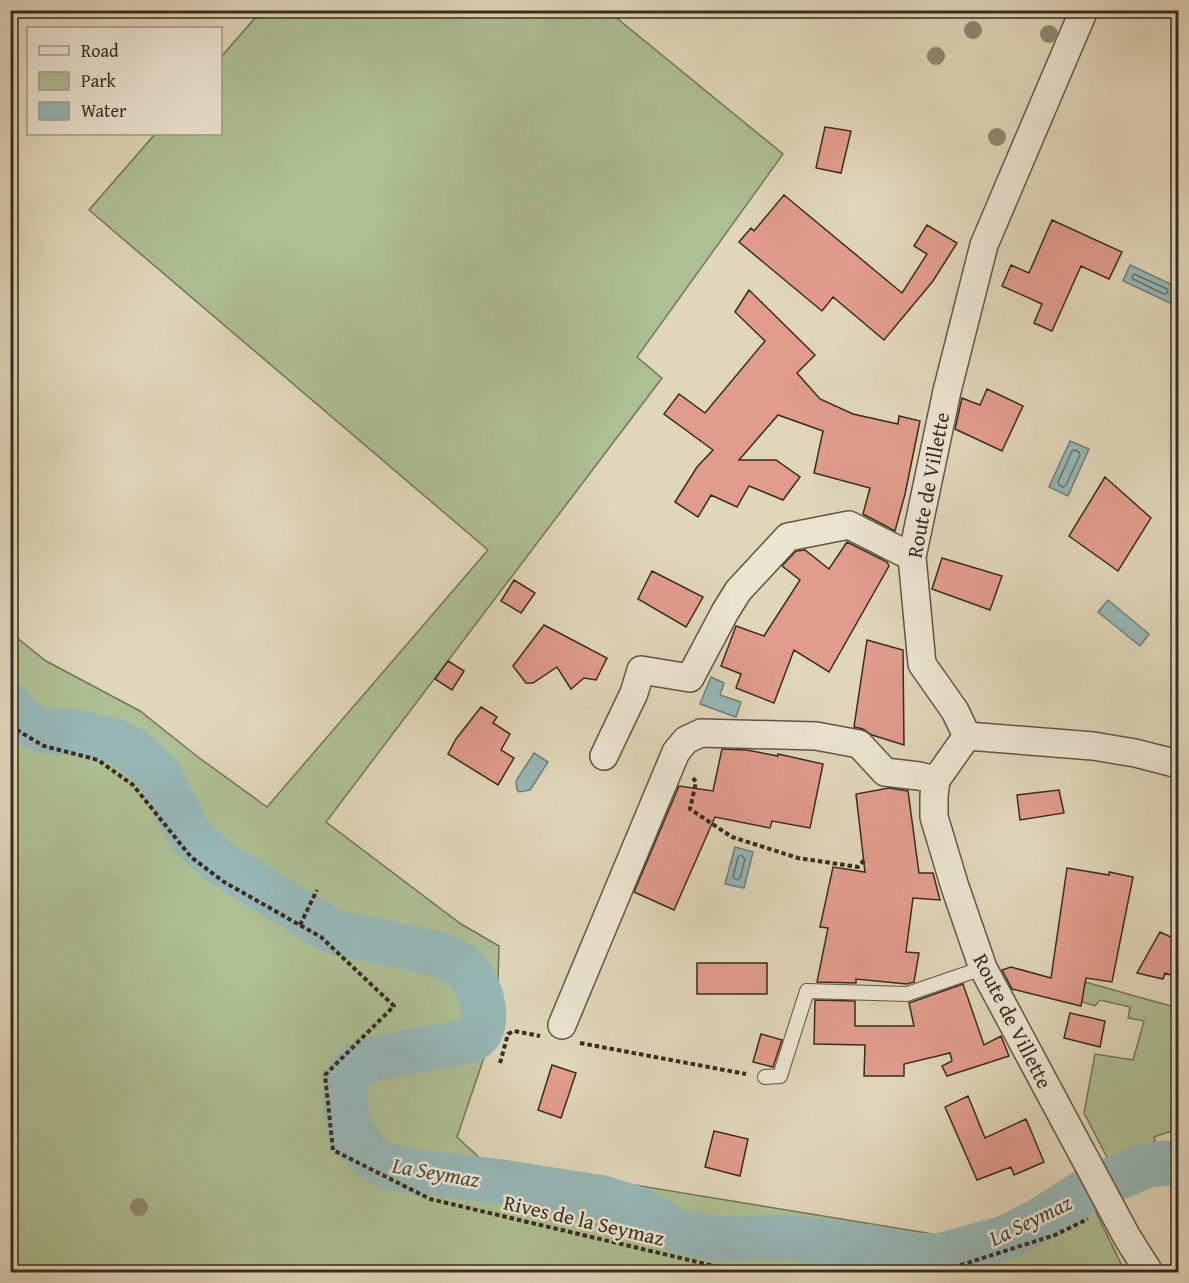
<svg xmlns="http://www.w3.org/2000/svg" width="1189" height="1283" font-family="'Gentium Book Plus',serif">
<rect width="100%" height="100%" fill="#e0d6b8"/>
<filter id="stains"><feTurbulence type="fractalNoise" baseFrequency=".00333" numOctaves="4"/><feColorMatrix values="0 0 0 0 .2 0 0 0 0 .09 0 0 0 0 .02 0 0 0 .5 -.17"/></filter>
<radialGradient id="worn" r=".72"><stop offset=".6" stop-color="#630" stop-opacity="0"/><stop offset="1" stop-color="#630" stop-opacity=".3"/></radialGradient>
<path fill="#adbf93" stroke="#72765a" stroke-width="1.5" d="M 261,11 L 608,11 L 783,154 L 637,357 L 662,378 L 326,822 L 461,924 L 499,946 L 497,1019 L 457,1137 L 482,1160 L 969,1240 L 975,1252 L 1050,1222 L 1087,1194 L 1125,1272 L 11,1272 L 11,633 L 46,661 L 140,711 L 198,757 L 267,807 L 488,550 L 89,210 L 155,134 L 220,134 L 221,57 Z
M 1085,982 L 1178,1008 L 1178,1114 L 1175,1130 L 1154,1137 L 1159,1155 L 1112,1167 L 1084,1113 L 1095,1054 L 1133,1060 L 1144,1021 L 1128,1018 L 1130,1007 L 1100,1000 L 1095,1006 L 1080,1001 Z"/>
<path fill="#96b7b6" stroke="#707f7a" stroke-width="1.5" d="M 1130,265 L 1177,287 L 1170,303 L 1123,281 Z
M 1070,441 L 1089,449 L 1068,496 L 1049,487 Z
M 1108,600 L 1149,634 L 1140,646 L 1098,612 Z
M 711,677 L 724,683 L 720,695 L 741,702 L 736,717 L 700,704 Z
M 534,753 L 548,762 L 530,790 L 519,792 L 517,790 L 516,781 Z
M 735,847 L 753,852 L 744,888 L 725,884 Z"/>
<g fill="none" stroke-linecap="round" stroke-linejoin="round">
<path stroke="#67726b" stroke-width="1.5" d="M 1134,274 L 1167,289 L 1168,293 L 1164,294 L 1133,279 L 1132,276 Z
M 1075,450 L 1079,452 L 1080,455 L 1066,485 L 1063,487 L 1059,485 L 1058,482 L 1072,451 Z
M 741,855 L 745,859 L 740,878 L 737,880 L 733,877 L 738,857 Z"/>
<path stroke="#96b7b6" stroke-width="45" d="M 10,705 L 20,718 L 35,727 L 47,731 L 76,732 L 115,741 L 133,751 L 158,773 L 191,837 L 219,862 L 331,931 L 438,954 C 449,958 459,962 467,971 C 481,986 494,1027 472,1040 L 379,1058 L 358,1065 L 352,1071 L 346,1082 L 345,1104 L 348,1122 L 351,1132 L 370,1156 L 389,1167 L 404,1170 L 495,1181 L 603,1198 L 638,1209 L 679,1231 L 701,1236 L 719,1239 L 784,1237 L 870,1247 L 911,1255 L 939,1256 L 1005,1238 L 1040,1220 L 1086,1191 L 1145,1166 L 1165,1163 L 1178,1165"/>
</g>
<path fill="#e19c8c" stroke="#382c20" stroke-width="1.5" d="M 825,127 L 851,131 L 841,173 L 816,168 Z
M 784,195 L 902,293 L 927,254 L 914,246 L 927,225 L 957,243 L 933,281 L 884,340 L 833,297 L 822,311 L 739,242 L 751,228 L 754,231 Z
M 1052,220 L 1122,252 L 1109,279 L 1081,266 L 1052,331 L 1034,323 L 1042,304 L 1002,286 L 1011,265 L 1029,273 Z
M 749,290 L 815,355 L 797,373 L 820,399 L 853,414 L 898,424 L 899,416 L 920,421 L 905,494 L 895,531 L 863,514 L 870,488 L 814,473 L 823,431 L 778,415 L 739,460 L 776,460 L 800,477 L 783,500 L 749,486 L 737,507 L 711,495 L 698,517 L 675,502 L 697,467 L 713,450 L 664,414 L 679,394 L 705,413 L 765,341 L 735,312 Z
M 987,389 L 1023,406 L 1002,451 L 955,429 L 962,398 L 980,405 Z
M 1105,477 L 1151,518 L 1118,571 L 1069,536 Z
M 847,542 L 887,562 L 889,566 L 829,672 L 794,650 L 774,703 L 736,688 L 741,674 L 721,666 L 736,626 L 764,636 L 800,580 L 782,566 L 796,551 L 805,550 L 829,569 Z
M 942,558 L 1002,576 L 990,610 L 932,589 Z
M 652,571 L 703,597 L 686,627 L 638,599 Z
M 514,580 L 535,593 L 521,613 L 501,601 Z
M 544,625 L 607,658 L 596,680 L 584,678 L 571,689 L 557,667 L 533,683 L 526,683 L 513,666 Z
M 867,640 L 903,650 L 904,745 L 872,735 L 863,729 L 854,727 Z
M 448,661 L 464,671 L 452,690 L 435,679 Z
M 481,707 L 497,717 L 493,723 L 510,734 L 501,750 L 514,758 L 498,785 L 448,754 L 456,739 Z
M 722,749 L 747,750 L 778,756 L 778,754 L 823,764 L 810,828 L 772,821 L 770,828 L 715,817 L 674,910 L 634,892 L 679,786 L 713,791 Z
M 889,788 L 908,791 L 919,873 L 933,873 L 940,900 L 913,898 L 906,952 L 919,953 L 914,982 L 907,984 L 856,979 L 856,983 L 817,982 L 828,928 L 820,927 L 833,867 L 865,872 L 856,794 Z
M 1059,790 L 1064,813 L 1020,820 L 1017,795 Z
M 1067,868 L 1109,875 L 1109,872 L 1133,877 L 1112,982 L 1086,978 L 1081,1006 L 1012,989 L 1002,970 L 1011,967 L 1051,978 Z
M 1160,932 L 1179,941 L 1179,978 L 1165,973 L 1163,979 L 1137,973 Z
M 697,963 L 767,963 L 767,994 L 697,994 Z
M 963,984 L 984,1045 L 1001,1036 L 1009,1056 L 947,1076 L 942,1066 L 952,1061 L 950,1053 L 904,1064 L 904,1076 L 864,1076 L 865,1045 L 814,1044 L 815,1000 L 855,1001 L 855,1026 L 914,1026 L 909,1003 Z
M 1070,1013 L 1105,1021 L 1100,1047 L 1064,1038 Z
M 761,1034 L 782,1040 L 773,1067 L 753,1062 Z
M 552,1065 L 576,1073 L 561,1118 L 538,1110 Z
M 968,1096 L 985,1138 L 1026,1119 L 1044,1162 L 1014,1175 L 1011,1167 L 977,1180 L 945,1107 Z
M 714,1131 L 748,1139 L 740,1176 L 705,1167 Z"/>
<g fill="none" stroke-linecap="round" stroke-linejoin="round">
<defs>
<path id="service" d="M 765,1077 L 780,1076 L 807,991 L 907,994 L 983,968"/>
<path id="minor" d="M 967,736 L 955,711 L 922,664 L 912,557 L 947,391 L 984,245 L 1084,10
M 967,736 L 936,780 L 934,796 L 934,817 L 955,887 L 983,968 L 1127,1237 L 1149,1272
M 967,736 L 1093,746 L 1135,753 L 1178,764
M 604,756 L 634,693 L 641,670 L 690,678 L 725,612 L 738,591 L 788,537 L 849,525 L 912,557
M 562,1025 L 676,752 L 686,740 L 701,733 L 816,736 L 859,744 L 885,772 L 919,776 L 936,780"/>
</defs>
<use href="#service" stroke="#625646" stroke-width="16"/>
<use href="#minor" stroke="#625646" stroke-width="30"/>
<path stroke="#382c20" stroke-width="4" stroke-dasharray="4.5 3" stroke-linecap="butt" d="M 10,726 L 44,746 L 98,760 L 133,785 L 191,857 L 224,882 L 321,937 L 394,1006 L 325,1075 L 333,1150 L 430,1199 L 723,1268 L 884,1272
M 693,778 L 696,782 L 690,809 L 732,837 L 798,858 L 858,867 L 866,858
M 300,925 L 317,890
M 580,1043 L 746,1074
M 500,1063 L 508,1034 L 514,1031 L 540,1036
M 939,1272 L 1055,1235 L 1088,1219"/>
<use href="#service" stroke="#ebe4d1" stroke-width="14"/>
<use href="#minor" stroke="#ebe4d1" stroke-width="27"/>
</g>
<g fill="#908871">
<circle cx="973" cy="30" r="9"/>
<circle cx="1049" cy="34" r="9"/>
<circle cx="936" cy="56" r="9"/>
<circle cx="997" cy="137" r="9"/>
<circle cx="139" cy="1207" r="9"/>
</g>
<g text-anchor="middle" dominant-baseline="central" stroke-width="5" stroke-linejoin="round" paint-order="stroke">
<g font-size="21" fill="#382c20" stroke="#ebe4d1">
<text transform="translate(928 485) rotate(-79)">Route de Villette</text>
<text transform="translate(1013 1021) rotate(63)">Route de Villette</text>
<text transform="translate(584 1220) rotate(13)">Rives de la Seymaz</text>
</g>
<g font-size="22" font-style="italic" fill="#4b483e" stroke="#ebe4d1">
<text transform="translate(436 1172) rotate(10)">La Seymaz</text>
<text transform="translate(1030 1220) rotate(-26)">La Seymaz</text>
</g>
</g>
<rect width="1189" height="1283" fill="none" stroke="#e0d6b8" stroke-width="36"/>
<rect x="12" y="12" width="1165" height="1259" fill="none" stroke="#382c20" stroke-width="3"/>
<rect x="18" y="18" width="1153" height="1247" fill="none" stroke="#382c20" stroke-width="1.5"/>
<rect x="27" y="27" width="195" height="108" fill="#ebe4d1" stroke="#a39a8a" stroke-width="1.5"/>
<rect x="39" y="46" width="30" height="9" fill="#ebe4d1" stroke="#a39a8a" stroke-width="1.5"/>
<text x="81" y="57" font-size="18" fill="#382c20">Road</text>
<rect x="39" y="72" width="30" height="18" fill="#adbf93" stroke="#a39a8a" stroke-width="1.5"/>
<text x="81" y="87" font-size="18" fill="#382c20">Park</text>
<rect x="39" y="102" width="30" height="18" fill="#96b7b6" stroke="#a39a8a" stroke-width="1.5"/>
<text x="81" y="117" font-size="18" fill="#382c20">Water</text>
<rect width="100%" height="100%" filter="url(#stains)"/>
<rect width="100%" height="100%" fill="url(#worn)"/>
</svg>
